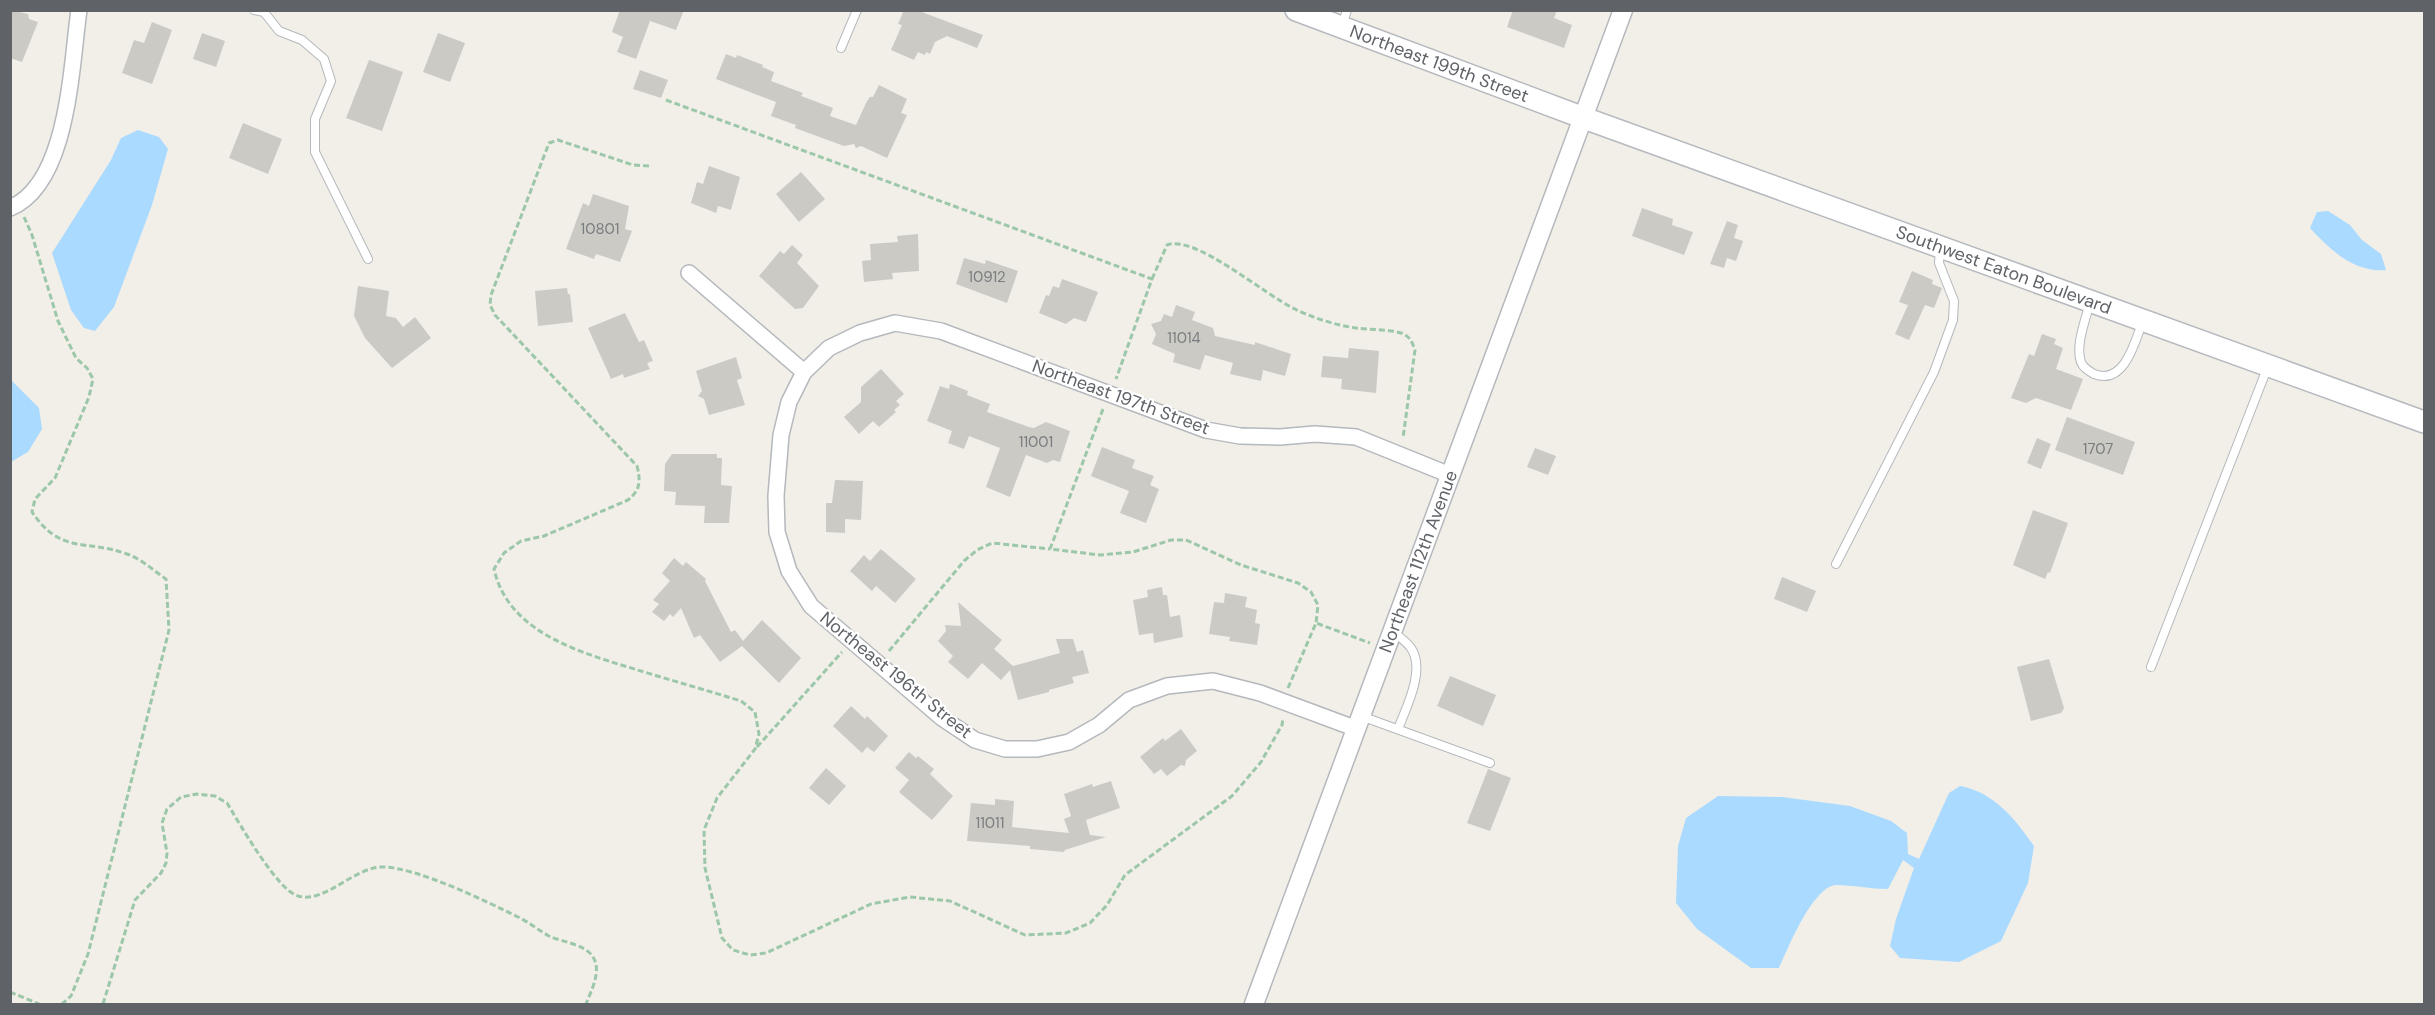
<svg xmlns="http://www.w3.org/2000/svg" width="2435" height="1015" font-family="'DM Sans',sans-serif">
<rect width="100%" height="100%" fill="#f1efe8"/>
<path fill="#aadaff" d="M 138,130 L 159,137 L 168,149 L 152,205 L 114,307 L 95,331 L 84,328 L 71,310 L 52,253 L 111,160 L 121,138 Z
M 2328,211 L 2350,225 L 2362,240 L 2381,254 L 2386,270 C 2354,273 2329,249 2310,228 L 2317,212 Z
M 11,380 L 39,408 L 42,429 L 28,452 L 11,462 Z
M 1960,786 C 1994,792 2015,819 2034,846 L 2028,883 L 2001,941 L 1959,962 L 1900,958 L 1890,946 L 1896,919 L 1914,868 L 1903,860 L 1888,889 C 1871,889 1853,885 1836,885 C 1812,887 1788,949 1779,968 L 1751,968 L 1697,929 L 1676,903 L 1678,846 L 1686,818 L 1718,796 L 1782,797 L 1850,806 L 1891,821 L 1907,833 L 1908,854 L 1919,859 L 1949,793 Z"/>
<path fill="#cccac5" d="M 10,10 L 28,14 L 29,19 L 38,22 L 22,62 L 10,58 Z
M 620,10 L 684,10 L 676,30 L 650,21 L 636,59 L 617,52 L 623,37 L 612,32 Z
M 904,10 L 919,11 L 983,35 L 977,48 L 947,36 L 935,42 L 930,54 L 926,52 L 925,55 L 918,52 L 914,60 L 891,50 L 902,25 L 898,24 Z
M 1513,10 L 1557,10 L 1554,18 L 1572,25 L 1564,48 L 1507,27 Z
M 152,22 L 172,30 L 152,84 L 122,73 L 134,40 L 144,43 Z
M 202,33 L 225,41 L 216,67 L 193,59 Z
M 438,33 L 465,43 L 450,82 L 423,72 Z
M 726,54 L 736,58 L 737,55 L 763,65 L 762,67 L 774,72 L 771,81 L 803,93 L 801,96 L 833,108 L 830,116 L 856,125 L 866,103 L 870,97 L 873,97 L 879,85 L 907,99 L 901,113 L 907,115 L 887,158 L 861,146 L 856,148 L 854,144 L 844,146 L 795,128 L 796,125 L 771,116 L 776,102 L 716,79 Z
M 369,60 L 403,72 L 382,131 L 346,118 Z
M 640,70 L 668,80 L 661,98 L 633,89 Z
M 243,123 L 282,139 L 268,174 L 229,158 Z
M 709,166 L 740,177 L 731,210 L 718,206 L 716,213 L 691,203 L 697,182 L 703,184 Z
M 801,172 L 825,199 L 799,222 L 776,194 Z
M 593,194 L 629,206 L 625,229 L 632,231 L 620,262 L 596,254 L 594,259 L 566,249 L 583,203 L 589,206 Z
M 1642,208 L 1673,219 L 1672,225 L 1693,232 L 1684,255 L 1632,236 Z
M 1727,221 L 1738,225 L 1734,238 L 1743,241 L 1736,261 L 1727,258 L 1724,268 L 1710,264 Z
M 918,234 L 919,271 L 892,273 L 893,279 L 864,282 L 862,261 L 871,260 L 870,244 L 898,242 L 897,236 Z
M 792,245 L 803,255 L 797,263 L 819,286 L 803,308 L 795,309 L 759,276 L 780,251 L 784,254 Z
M 964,258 L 985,264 L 986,260 L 1018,271 L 1007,303 L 956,284 Z
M 1912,271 L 1933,280 L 1932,284 L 1942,288 L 1934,308 L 1925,305 L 1909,340 L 1895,334 L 1908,305 L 1899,302 Z
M 1062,279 L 1098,292 L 1086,322 L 1074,318 L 1066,324 L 1039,313 L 1046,295 L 1049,296 L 1053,286 L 1059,288 Z
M 358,286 L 389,291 L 386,316 L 396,318 L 403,327 L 415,317 L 431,338 L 392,368 L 365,338 L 354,316 Z
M 567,288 L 568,294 L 570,294 L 573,322 L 538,326 L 535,291 Z
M 1176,305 L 1195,312 L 1192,320 L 1213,328 L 1215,336 L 1255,345 L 1255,342 L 1291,354 L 1285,376 L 1263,370 L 1261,381 L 1230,374 L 1233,363 L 1205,355 L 1200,370 L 1173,362 L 1175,354 L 1152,344 L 1156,334 L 1151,324 L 1161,321 L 1164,314 L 1172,317 Z
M 625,313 L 639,342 L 644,340 L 653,361 L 647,363 L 650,369 L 624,378 L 623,374 L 611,379 L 588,328 Z
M 2042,334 L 2056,339 L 2054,344 L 2063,348 L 2056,369 L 2083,379 L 2071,410 L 2036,398 L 2026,403 L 2011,398 L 2029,354 L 2034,356 Z
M 1349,348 L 1379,351 L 1376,393 L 1341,389 L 1342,379 L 1321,377 L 1323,356 L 1348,358 Z
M 736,357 L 742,378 L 737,380 L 745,405 L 709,415 L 704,399 L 698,396 L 702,391 L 696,371 Z
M 881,369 L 904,394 L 896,401 L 900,405 L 894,410 L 896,412 L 879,427 L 873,421 L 859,434 L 844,417 L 861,402 L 861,387 Z
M 950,384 L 968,391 L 967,395 L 990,404 L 987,412 L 1029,427 L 1034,428 L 1046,422 L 1070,431 L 1060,462 L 1053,460 L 1047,463 L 1026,455 L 1010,497 L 986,487 L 1000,448 L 969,436 L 964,449 L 948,443 L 952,431 L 927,421 L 940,386 L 949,389 Z
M 2067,417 L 2135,442 L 2123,475 L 2055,450 Z
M 2037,438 L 2051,444 L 2041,469 L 2027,463 Z
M 1102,447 L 1135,460 L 1132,468 L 1154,476 L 1150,485 L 1159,489 L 1146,523 L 1120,513 L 1129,491 L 1091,476 Z
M 1535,448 L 1556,456 L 1548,475 L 1527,467 Z
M 672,454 L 717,454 L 717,458 L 722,458 L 721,485 L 732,486 L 729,523 L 704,523 L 705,506 L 675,505 L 676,492 L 664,491 L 665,464 Z
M 835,480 L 863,481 L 861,520 L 845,519 L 845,533 L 826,532 L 826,503 L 832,503 Z
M 2033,510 L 2068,523 L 2050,573 L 2048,572 L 2045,579 L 2013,565 Z
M 881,549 L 916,579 L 895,603 L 876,586 L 872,591 L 850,571 L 864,555 L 870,561 Z
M 674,558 L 683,566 L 686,562 L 706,579 L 705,581 L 731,632 L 735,630 L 743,641 L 762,620 L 801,658 L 779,683 L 742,646 L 720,662 L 700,635 L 694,638 L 681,608 L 673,617 L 670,614 L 664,621 L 652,612 L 659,604 L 653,600 L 670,581 L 662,573 Z
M 1782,577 L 1816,591 L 1807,612 L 1774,599 Z
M 1162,587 L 1163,595 L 1167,595 L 1170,617 L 1180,615 L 1183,637 L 1154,643 L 1153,633 L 1139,635 L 1133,600 L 1148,597 L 1147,590 Z
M 1225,593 L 1247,597 L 1245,607 L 1257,610 L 1255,623 L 1260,624 L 1257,645 L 1229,641 L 1230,637 L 1209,634 L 1214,602 L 1224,603 Z
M 958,602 L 1002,640 L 994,649 L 1013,666 L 1060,653 L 1056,639 L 1073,639 L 1077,652 L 1083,650 L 1089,673 L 1072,677 L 1074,683 L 1049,690 L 1049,692 L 1018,700 L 1010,670 L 1001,680 L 982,663 L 968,679 L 948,662 L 953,656 L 938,641 L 946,631 L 945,625 L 961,626 Z
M 2049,659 L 2064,708 L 2061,713 L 2031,721 L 2017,667 Z
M 1450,676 L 1496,695 L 1483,726 L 1437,706 Z
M 851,706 L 865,719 L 867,716 L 888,736 L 874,752 L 867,747 L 862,753 L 833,726 Z
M 1181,729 L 1197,751 L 1186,760 L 1185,766 L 1181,765 L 1167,776 L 1161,769 L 1154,774 L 1140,757 L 1163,738 L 1165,741 Z
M 909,752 L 916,758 L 918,756 L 934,769 L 930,774 L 953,796 L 932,820 L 899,792 L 909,780 L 895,768 Z
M 826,768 L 846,786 L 829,805 L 809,788 Z
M 1488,769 L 1511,778 L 1490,831 L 1467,823 Z
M 1111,781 L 1120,808 L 1086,820 L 1090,835 L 1106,837 L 1065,850 L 1064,852 L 1030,849 L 1030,846 L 967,841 L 971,803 L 995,805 L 995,799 L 1014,801 L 1012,827 L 1069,833 L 1064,819 L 1071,816 L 1064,794 L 1092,784 L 1093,787 Z"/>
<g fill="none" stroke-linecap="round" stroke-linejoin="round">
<defs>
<path id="service" d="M 254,10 L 264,12 L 279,31 L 302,40 L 324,59 L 331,81 L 315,119 L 315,152 L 368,259
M 1342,26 L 1347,10
M 841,48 L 857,10
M 2090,302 C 2086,319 2075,345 2081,362 C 2083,368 2089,371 2094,374 C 2124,386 2135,342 2142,323
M 1836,564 L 1934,372 L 1953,320 L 1954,301 L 1939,263 L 1940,248
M 1394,632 C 1399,637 1407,642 1411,648 C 1426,670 1406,708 1398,729
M 2151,667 L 2268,366
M 1361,716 L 1490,763"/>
<path id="minor" d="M 10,208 C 69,184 71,65 79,10
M 689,273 L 804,372
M 1357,729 L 1260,693 L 1213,681 L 1167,686 L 1129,700 L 1099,725 L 1069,742 L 1037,749 L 1005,749 L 975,740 L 942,718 L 811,606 L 789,571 L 777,532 L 776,496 L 781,435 L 789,402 L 804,372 L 829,348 L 860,333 L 895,323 L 941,331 L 1206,430 L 1240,436 L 1280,437 L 1315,434 L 1356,437 L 1450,475"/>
<g id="tertiary">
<path id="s1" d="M 1254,1004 L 1623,10"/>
</g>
<g id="secondary">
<path id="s2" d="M 1296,10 L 1584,118 L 2424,422"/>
</g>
</defs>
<use href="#service" stroke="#b5b8bc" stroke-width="10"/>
<use href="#minor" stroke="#b5b8bc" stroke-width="18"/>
<use href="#tertiary" stroke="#b5b8bc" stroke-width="21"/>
<use href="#secondary" stroke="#b6babf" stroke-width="24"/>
<path stroke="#9cc7a9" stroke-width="3" stroke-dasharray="6 3" stroke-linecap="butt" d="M 666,100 L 1152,279 L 1116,379
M 649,166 L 633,165 L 558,140 L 549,143 L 491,295 L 490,305 L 495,315 L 637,466 C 641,482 640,490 628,500 L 544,536 L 521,541 L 504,553 L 494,569 C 509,636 587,654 644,672 C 677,682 709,691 741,701 L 755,712 L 759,734 L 755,749 L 717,798 L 704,830 L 705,868 L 722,938 L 733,950 L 750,955 L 766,953 L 871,904 L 910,897 L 950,901 L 1025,935 L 1066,933 L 1090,923 L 1107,905 L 1125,875 L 1232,796 L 1261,762 L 1282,725 L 1283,718
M 24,217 L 32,235 L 58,321 L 76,358 L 87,368 L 93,379 L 89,397 L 55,478 L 35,499 L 32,512 C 61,555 86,539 127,554 C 141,559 153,570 166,579 L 169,630 L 88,954 L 71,996 L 62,1004
M 1152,279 L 1167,245 C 1195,234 1266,296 1295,309 C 1313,318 1335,325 1356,328 C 1370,330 1388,329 1401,333 C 1410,336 1412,342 1415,350 L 1403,438
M 1103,409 L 1050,549 L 1100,555 L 1133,552 L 1171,540 L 1186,540 L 1241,565 L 1298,583 L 1311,592 L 1318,605 L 1316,623
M 889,651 L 964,561 L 977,550 L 992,543 L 1050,549
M 1288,688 L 1316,623 L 1370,643
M 757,747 L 842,652
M 10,992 L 39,1004
M 103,1004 L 135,900 L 161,873 L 166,863 L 167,853 L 162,823 L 167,809 L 181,797 L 197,794 L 215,796 L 227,803 C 240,824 277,890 298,896 C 325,904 354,867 382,867 C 416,867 486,901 518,917 C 529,922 538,930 549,936 C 562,942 585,944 593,957 C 602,971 591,991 586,1004"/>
<use href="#service" stroke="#fff" stroke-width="8"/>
<use href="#minor" stroke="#fff" stroke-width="15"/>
<use href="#tertiary" stroke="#fff" stroke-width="18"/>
<use href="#secondary" stroke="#fff" stroke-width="21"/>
</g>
<g text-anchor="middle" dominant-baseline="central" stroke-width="4.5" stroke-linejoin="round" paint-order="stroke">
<g font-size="15" fill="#7a7d7f">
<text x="600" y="229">10801</text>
<text x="987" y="277">10912</text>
<text x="1184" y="338">11014</text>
<text x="1036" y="442">11001</text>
<text x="2098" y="449">1707</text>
<text x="990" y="823">11011</text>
</g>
<g font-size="18" fill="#5f6368" stroke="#fff">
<text stroke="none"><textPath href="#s2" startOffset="153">Northeast 199th Street</textPath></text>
<text stroke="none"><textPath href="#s2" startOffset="754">Southwest Eaton Boulevard</textPath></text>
<text transform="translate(1121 397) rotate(20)">Northeast 197th Street</text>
<text stroke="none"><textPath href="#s1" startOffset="472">Northeast 112th Avenue</textPath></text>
<text transform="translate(896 675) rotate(39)">Northeast 196th Street</text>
</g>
</g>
<rect width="2435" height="1015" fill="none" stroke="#5f6368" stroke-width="24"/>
</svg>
